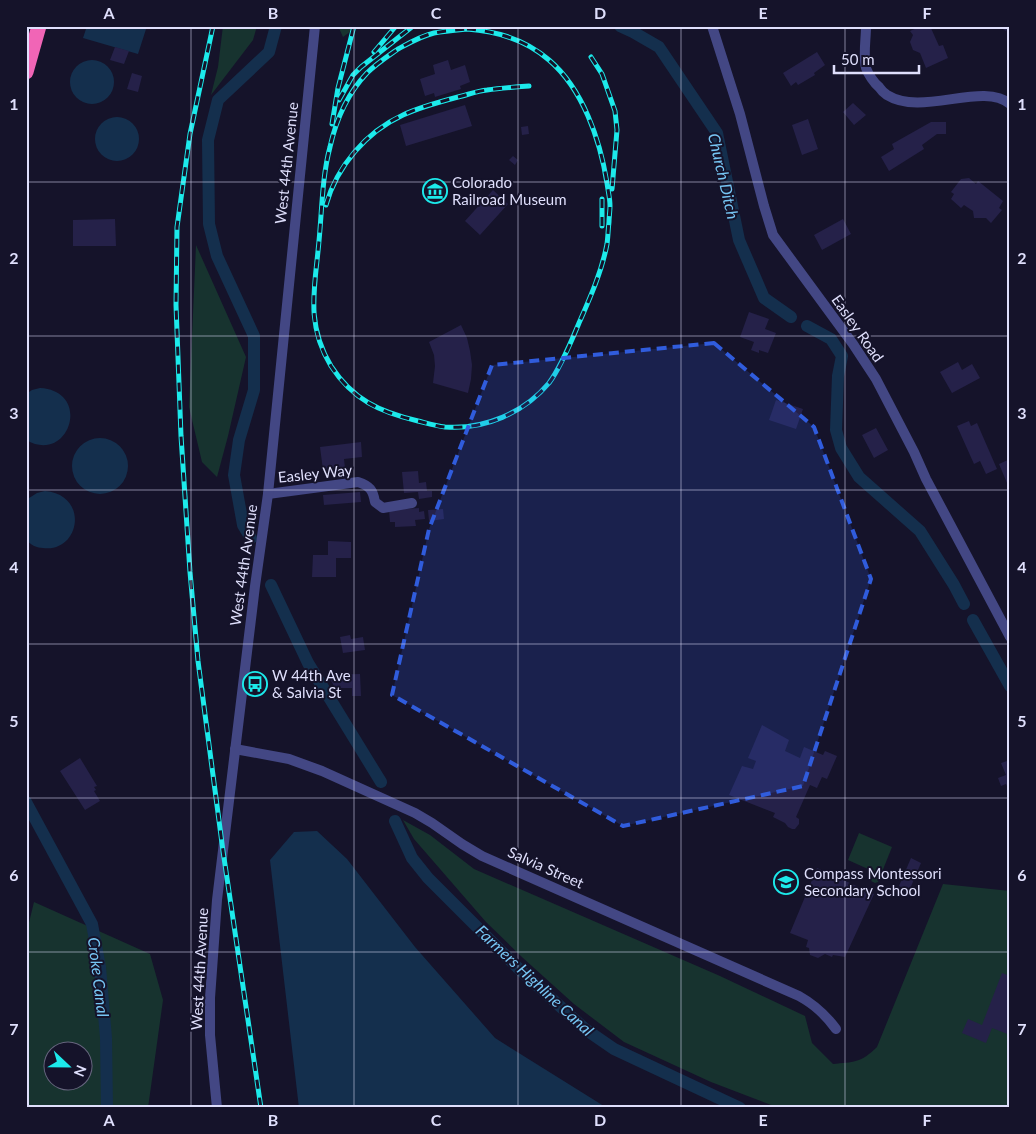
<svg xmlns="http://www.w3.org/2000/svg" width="1036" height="1134" font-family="Lato,sans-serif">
<rect width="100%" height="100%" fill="#15132a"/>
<path fill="#17332f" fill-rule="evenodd" d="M 223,26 L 257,26 L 253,40 L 211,95 L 218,67 Z
M 338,26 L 358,26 L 343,37 Z
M 196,245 L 246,357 L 228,436 L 217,477 L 202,462 L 189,407 Z
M 403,820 L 430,835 L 474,869 L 720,976 L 805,1016 L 812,1043 L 833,1064 C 853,1062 861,1063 877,1047 L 943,884 L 1010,891 L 1010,1108 L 779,1108 L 711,1082 L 624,1042 L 574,1004 L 523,958 L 486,922 L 414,839 Z
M 859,833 L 892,847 L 878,882 L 875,883 L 871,881 L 868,869 L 848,860 Z
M 34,902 L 150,954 L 163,1000 L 148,1108 L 26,1108 L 26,935 ZM 52,1052 L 82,1052 L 82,1082 L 52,1082 Z"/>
<path fill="#142f4d" d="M 87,26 L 147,26 L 138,54 L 83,38 Z
M70 82a22 22 0 1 1 44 0a22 22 0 1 1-44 0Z
M95 139a22 22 0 1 1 44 0a22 22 0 1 1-44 0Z
M 40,388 C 93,391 69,465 26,440 L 26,394 L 32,390 Z
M72 466a28 28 0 1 1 56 0a28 28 0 1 1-56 0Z
M 45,491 C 90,495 80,553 43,548 C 37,548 31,545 26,540 L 26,500 L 37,493 Z
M 317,831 L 347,859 L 415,947 L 495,1038 L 607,1108 L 299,1108 L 270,860 L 294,832 Z"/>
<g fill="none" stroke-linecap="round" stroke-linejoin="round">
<path stroke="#142f4d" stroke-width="12" d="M 620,26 L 633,32 L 659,47 L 717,133 L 739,240 L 764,298 L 791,317
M 807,326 L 831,339 L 842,356 L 838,376 L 836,430 L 841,448 L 859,477 L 920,531 L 954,585 L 964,604
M 251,538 L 243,525 L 234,475 L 239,440 L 254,390 L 254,336 L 217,256 L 209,224 L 208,140 L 218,100 L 269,52 L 276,26
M 271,585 L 308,663 L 381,782
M 973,620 L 1010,686
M 26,802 L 92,924 L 100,967 L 106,1038 L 107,1108
M 395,821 L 412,858 L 428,878 L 518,968 L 585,1029 L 614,1049 L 740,1108"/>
</g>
<path fill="#252149" d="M 921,26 L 930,26 L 939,46 L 943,45 L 948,58 L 926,68 L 920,53 L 913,50 L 910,42 L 913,35 L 910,31 Z
M 998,26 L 1009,26 L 1006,31 Z
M 115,47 L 129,51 L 124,64 L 110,60 Z
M 817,52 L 825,65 L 814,73 L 815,75 L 798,85 L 796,82 L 791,86 L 783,73 Z
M 448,60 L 451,70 L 465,65 L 470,82 L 460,86 L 461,89 L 435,97 L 434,93 L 425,96 L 420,79 L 435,74 L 433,65 Z
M 132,73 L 142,76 L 138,92 L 127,89 Z
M 853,103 L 866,115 L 854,125 L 843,112 Z
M 465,105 L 472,126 L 406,146 L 400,125 Z
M 808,119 L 818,149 L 802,155 L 792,125 Z
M 931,122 L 946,122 L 946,134 L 937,134 L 922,145 L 924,149 L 889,171 L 881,157 L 894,149 L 892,144 Z
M 528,126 L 529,134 L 522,135 L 521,127 Z
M 513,156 L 518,160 L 515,165 L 509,160 Z
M 969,178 L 976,184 L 978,181 L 1003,201 L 999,208 L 1002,210 L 991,223 L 986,218 L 974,218 L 973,211 L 964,205 L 961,208 L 951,199 L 954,194 L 951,192 L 961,179 Z
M 493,190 L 508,204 L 480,235 L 465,221 Z
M 115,219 L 116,246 L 73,246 L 73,220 Z
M 843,219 L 851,234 L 822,250 L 814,235 Z
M 749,312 L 769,319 L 765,329 L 776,333 L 768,353 L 759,350 L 759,353 L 751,350 L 754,342 L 740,337 Z
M 461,325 L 467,338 L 470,351 L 472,365 L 471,379 L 468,393 L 433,383 L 435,366 L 434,355 L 429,342 Z
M 958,362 L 962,370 L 972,364 L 980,378 L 952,393 L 940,372 Z
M 776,400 L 803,409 L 796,429 L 769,420 Z
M 969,421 L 971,426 L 977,423 L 997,469 L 986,474 L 980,461 L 974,464 L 957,426 Z
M 876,428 L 888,450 L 874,458 L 862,435 Z
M 361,442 L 362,457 L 344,459 L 345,468 L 323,470 L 320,447 Z
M 1010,459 L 1010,490 L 999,464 Z
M 418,471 L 419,483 L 426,482 L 427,491 L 432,491 L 432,497 L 419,499 L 418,492 L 404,493 L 402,472 Z
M 360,492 L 361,502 L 324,505 L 323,495 Z
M 419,508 L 419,512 L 424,511 L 425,519 L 415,520 L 416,526 L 395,527 L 395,522 L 390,522 L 389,510 Z
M 443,509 L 444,519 L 429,521 L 428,510 Z
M 328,541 L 351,542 L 351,558 L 336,558 L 336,577 L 312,577 L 313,555 L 328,555 Z
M 350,635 L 351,639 L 363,637 L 365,650 L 343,653 L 340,637 Z
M 360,674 L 361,696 L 352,696 L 352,688 L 335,688 L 328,675 Z
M 762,725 L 789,740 L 785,751 L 800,758 L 804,747 L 823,755 L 825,751 L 837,756 L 827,779 L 822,777 L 817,788 L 810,785 L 796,817 L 799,819 L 799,824 L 795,829 L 792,829 L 788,827 L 785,823 L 773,817 L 775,813 L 729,795 L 742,766 L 753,769 L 756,761 L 748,758 Z
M 80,758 L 97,786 L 94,787 L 96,790 L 94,791 L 100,801 L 85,810 L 60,771 Z
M 1010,760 L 1010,792 L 1006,784 L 1001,786 L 998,778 L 1006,775 L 1001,763 Z
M 911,858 L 921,863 L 909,891 L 899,886 Z
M 817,868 L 874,894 L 845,957 L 833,955 L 832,957 L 825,954 L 818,958 L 810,955 L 809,948 L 806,947 L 808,940 L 790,933 Z
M 1002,973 L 1010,976 L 1010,1035 L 992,1028 L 986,1043 L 962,1033 L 968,1019 L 982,1025 Z"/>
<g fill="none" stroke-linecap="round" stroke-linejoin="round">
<path stroke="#434784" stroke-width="10" d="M 866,26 C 866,40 863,55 866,68 C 868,74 874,83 879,87 C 881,90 884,93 887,95 C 922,117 983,81 1010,104
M 268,494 L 358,482 C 370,486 373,490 375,502 L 383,508 L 412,503
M 235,749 L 289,759 L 322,771 L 415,813 L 432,823 L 462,844 L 482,856 L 799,996 C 815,1005 825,1014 836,1029"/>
<path stroke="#434784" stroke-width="10" d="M 712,26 L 740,114 L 764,206 L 773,235 L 853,344 L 876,379 L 914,452 L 926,479 L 1010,637
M 217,1108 L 210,1035 L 210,998 L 217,900 L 255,586 L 268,494 L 315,26"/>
<path stroke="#f165b6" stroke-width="15" d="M 26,72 L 39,26"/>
<defs>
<path id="rail" d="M 213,26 L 190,134 L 177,227 L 176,305 L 181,436 L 190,572 L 198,661 L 223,851 L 261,1108
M 467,29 C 496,31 526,40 549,60 C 583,89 600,140 607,183 C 608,191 610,198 610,206 C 610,211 609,217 609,222 C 608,230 608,237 607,244 C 602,271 590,298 579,323 C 571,342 561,367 549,383 C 524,413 484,430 445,427 C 436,426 426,423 418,421 C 380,412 353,400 331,366 C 305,323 315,287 319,241 C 322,210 322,177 330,147 C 336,120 348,93 367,73 C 376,64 388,56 398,49 C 409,43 421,36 434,33 C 444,31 456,30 467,29 Z
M 374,52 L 396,26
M 591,57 L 602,74 L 615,111 L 617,130 L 612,189
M 339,100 L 353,75 L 361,67 L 413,26
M 332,124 L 338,88 L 354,26
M 602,199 L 602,226
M 326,205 C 337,166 366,132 403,115 C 420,107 439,102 458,97 C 467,95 477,91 487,90 C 501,88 515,87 529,86"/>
</defs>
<use href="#rail" stroke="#1ceaeb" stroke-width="5"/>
<use href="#rail" stroke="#15132a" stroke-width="3" stroke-dasharray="9" stroke-linecap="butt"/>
</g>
<path fill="#305cdc" fill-opacity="0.2" stroke="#305cdc" stroke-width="4" stroke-dasharray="10 6" stroke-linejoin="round" d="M 714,343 L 814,427 L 871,579 L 803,786 L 623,826 L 392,695 L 429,529 L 492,365 Z"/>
<path fill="none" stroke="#dfdffc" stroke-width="1" stroke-opacity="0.55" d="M 191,26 L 191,1108M 354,26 L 354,1108M 518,26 L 518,1108M 681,26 L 681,1108M 845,26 L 845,1108M 26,182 L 1010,182M 26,336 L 1010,336M 26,490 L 1010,490M 26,644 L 1010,644M 26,798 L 1010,798M 26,952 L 1010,952"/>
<defs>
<symbol id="museum-ring" viewBox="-11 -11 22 22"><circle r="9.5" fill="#15132a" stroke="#1ceaeb" stroke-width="1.5"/><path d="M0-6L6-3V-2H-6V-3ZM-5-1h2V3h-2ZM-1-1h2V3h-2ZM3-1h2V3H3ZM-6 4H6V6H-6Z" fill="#1ceaeb"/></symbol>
<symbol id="bus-ring" viewBox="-11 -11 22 22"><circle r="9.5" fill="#15132a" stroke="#1ceaeb" stroke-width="1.5"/><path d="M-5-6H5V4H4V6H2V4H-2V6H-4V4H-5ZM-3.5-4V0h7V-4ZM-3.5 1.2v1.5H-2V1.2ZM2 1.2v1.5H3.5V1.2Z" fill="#1ceaeb"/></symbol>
<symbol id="school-ring" viewBox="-11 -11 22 22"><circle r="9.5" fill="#15132a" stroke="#1ceaeb" stroke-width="1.5"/><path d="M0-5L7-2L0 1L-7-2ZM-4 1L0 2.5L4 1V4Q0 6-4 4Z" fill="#1ceaeb"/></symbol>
</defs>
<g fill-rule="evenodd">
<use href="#museum-ring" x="421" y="177" width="28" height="28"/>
<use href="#bus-ring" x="241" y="670" width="28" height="28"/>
<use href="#school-ring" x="772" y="868" width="28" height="28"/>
</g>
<g text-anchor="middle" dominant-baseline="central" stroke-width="4" stroke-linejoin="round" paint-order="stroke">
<g font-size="15" fill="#dfdffc" stroke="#15132a">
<text transform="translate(286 163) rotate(-84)">West 44th Avenue</text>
<text transform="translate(858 328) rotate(55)">Easley Road</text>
<text transform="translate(315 473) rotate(-6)">Easley Way</text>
<text transform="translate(243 565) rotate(-82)">West 44th Avenue</text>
<text transform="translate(546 867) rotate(24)">Salvia Street</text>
<text transform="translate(199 969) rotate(-87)">West 44th Avenue</text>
</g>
<g font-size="15" fill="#dfdffc" stroke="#15132a" text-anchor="start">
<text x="452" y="182">Colorado<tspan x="452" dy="17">Railroad Museum</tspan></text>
<text x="272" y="675">W 44th Ave<tspan x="272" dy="17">&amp; Salvia St</tspan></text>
<text x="804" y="873">Compass Montessori<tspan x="804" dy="17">Secondary School</tspan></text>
</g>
<g font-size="16" font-style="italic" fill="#76c5f3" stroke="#15132a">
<text transform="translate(724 176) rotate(77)">Church Ditch</text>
<text transform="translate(99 977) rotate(83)">Croke Canal</text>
<text transform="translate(535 980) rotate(43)">Farmers Highline Canal</text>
</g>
</g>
<rect width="1036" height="1134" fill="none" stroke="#15132a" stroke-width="55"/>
<g transform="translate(68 1066) rotate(112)"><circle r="24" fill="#15132a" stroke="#66657e"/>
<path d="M0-4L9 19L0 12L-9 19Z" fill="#1ceaeb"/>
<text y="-8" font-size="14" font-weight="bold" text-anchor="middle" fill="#dfdffc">N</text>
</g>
<path d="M834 65v8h85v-8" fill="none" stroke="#dfdffc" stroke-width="2.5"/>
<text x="841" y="65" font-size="15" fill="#dfdffc" stroke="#15132a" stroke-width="4" paint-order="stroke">50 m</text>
<rect x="28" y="28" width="980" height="1078" fill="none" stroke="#dfdffc" stroke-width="2"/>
<g font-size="16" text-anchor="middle" font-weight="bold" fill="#dfdffc">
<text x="109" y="19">A</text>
<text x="273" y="19">B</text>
<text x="436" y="19">C</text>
<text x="600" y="19">D</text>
<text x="763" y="19">E</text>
<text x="927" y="19">F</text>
<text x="14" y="110">1</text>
<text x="1022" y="110">1</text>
<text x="14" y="264">2</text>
<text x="1022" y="264">2</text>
<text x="14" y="419">3</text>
<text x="1022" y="419">3</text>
<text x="14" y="573">4</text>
<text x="1022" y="573">4</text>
<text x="14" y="727">5</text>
<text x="1022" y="727">5</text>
<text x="14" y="881">6</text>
<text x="1022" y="881">6</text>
<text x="14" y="1035">7</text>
<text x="1022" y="1035">7</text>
<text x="109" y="1126">A</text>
<text x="273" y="1126">B</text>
<text x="436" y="1126">C</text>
<text x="600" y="1126">D</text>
<text x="763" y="1126">E</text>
<text x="927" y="1126">F</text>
</g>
</svg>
